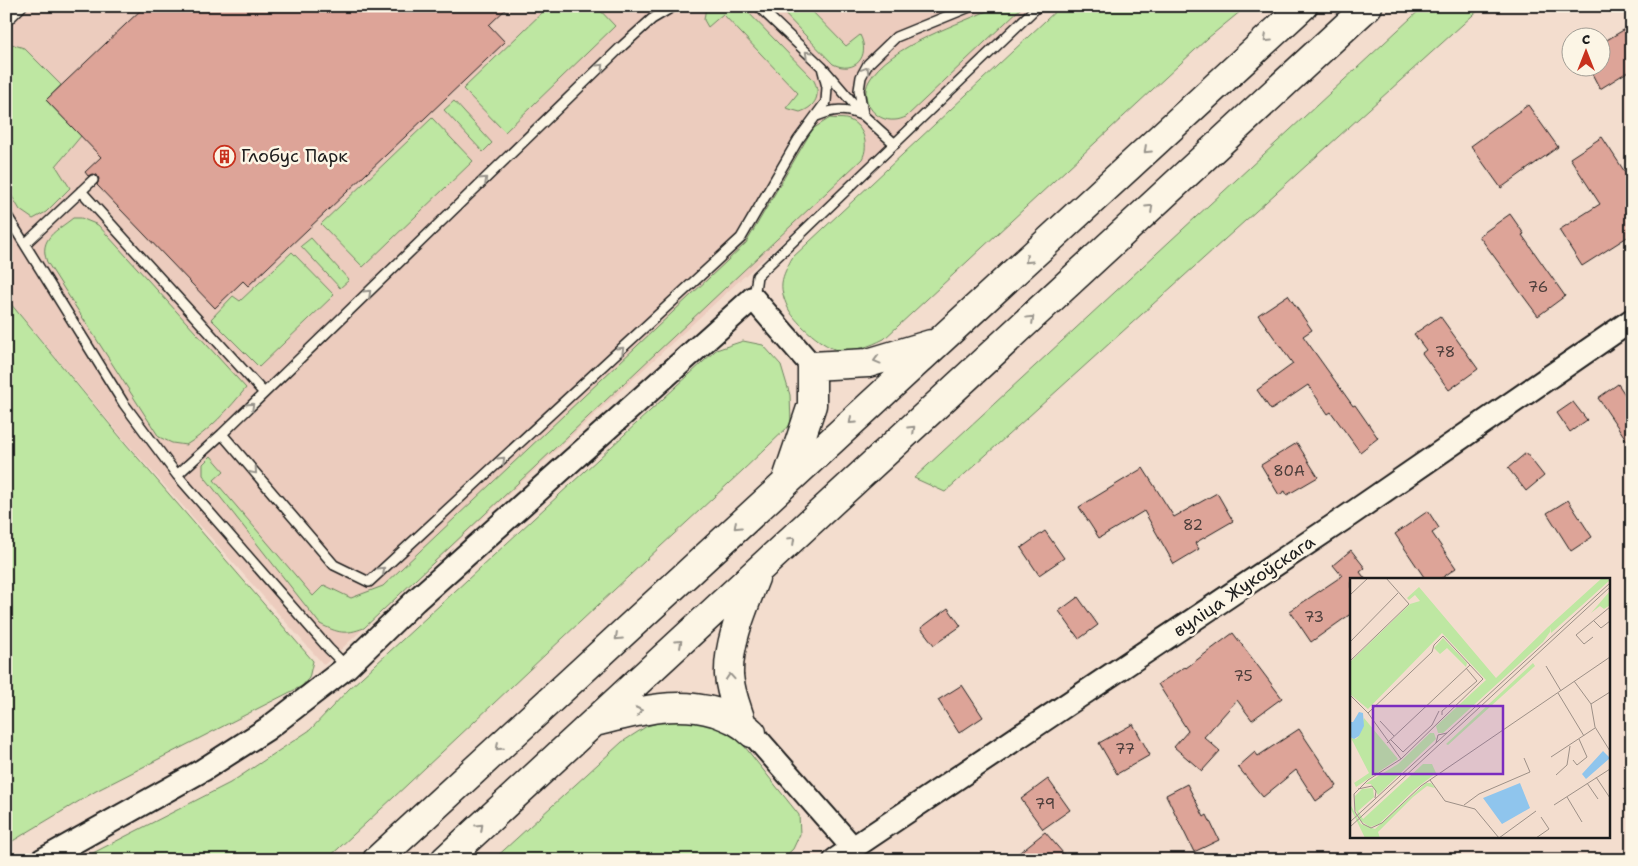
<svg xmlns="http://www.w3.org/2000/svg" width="1638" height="866" font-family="'Shantell Sans',sans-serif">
<rect width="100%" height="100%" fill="#f3ddce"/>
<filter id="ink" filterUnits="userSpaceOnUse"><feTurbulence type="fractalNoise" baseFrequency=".02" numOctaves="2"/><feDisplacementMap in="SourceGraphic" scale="10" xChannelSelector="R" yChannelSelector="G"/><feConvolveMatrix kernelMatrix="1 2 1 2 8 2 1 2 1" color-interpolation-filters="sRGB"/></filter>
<g filter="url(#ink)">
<path fill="#ecccbe" d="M 6,6 L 1045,6 L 738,282 L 324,665 L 126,442 L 6,297 Z"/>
<path fill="#bee7a2" stroke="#6d825f" d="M 549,6 L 596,6 L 615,26 L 505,132 L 463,89 Z
M 706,6 L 742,6 L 813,79 C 822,94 816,107 800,112 L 786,108 L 798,93 L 723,14 L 708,27 L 704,20 Z
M 777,6 L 807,6 L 846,46 L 860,35 C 871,56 855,75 833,64 Z
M 998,6 L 1023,6 L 906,117 C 903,118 899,120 895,120 C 874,122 859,99 869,81 C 889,45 961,24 998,6 Z
M 1061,6 L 1247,6 L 1208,38 L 884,339 C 870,346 855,352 839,350 C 825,349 796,323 789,310 C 785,302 781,292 782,283 C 783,274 788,266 792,258 Z
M 1424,6 L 1483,6 L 945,492 L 914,478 Z
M 8,43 L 24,48 L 61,85 L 46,100 L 81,136 L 56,166 L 70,188 L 46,212 L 33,219 L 20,210 L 6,186 L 6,44 Z
M 454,101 L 492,143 L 483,152 L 444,110 Z
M 432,118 L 473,161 L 363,267 L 321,224 Z
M 830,118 C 835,119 841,118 846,119 C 863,123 870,145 862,159 L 364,628 C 345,635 338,633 320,624 L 203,475 L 203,464 L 211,456 L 224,471 L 214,480 L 313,596 L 324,585 L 351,598 L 383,586 L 746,243 L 809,135 L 814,128 Z
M 73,218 L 81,218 L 98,225 L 246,388 C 229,409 209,431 186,445 L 172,443 L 159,437 L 47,262 C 38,238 57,231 73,218 Z
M 311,238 L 349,280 L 340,288 L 301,246 Z
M 292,252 L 334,295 L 259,367 L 211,319 L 233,296 L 240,301 Z
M 6,298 L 125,443 L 313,661 L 309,678 L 302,686 L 96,791 L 6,845 Z
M 743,341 L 763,345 L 781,365 L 790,395 L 791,424 C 733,481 673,534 614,590 C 518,680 423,771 326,860 L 83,860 L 93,853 L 230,783 L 310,730 L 349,689 L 716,350 Z
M 672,719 L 691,719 L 720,726 L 737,737 L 799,815 L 800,834 L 793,849 L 781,860 L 493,860 L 622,742 L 647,726 Z"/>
<path fill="#dda498" stroke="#1c1c1c" d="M 145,6 L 509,6 L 489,25 L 505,42 L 248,286 L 243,281 L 215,308 L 97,185 L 99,179 L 97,175 L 92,174 L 88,176 L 85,172 L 101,157 L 46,100 Z
M 1632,25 L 1632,69 L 1600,89 L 1589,68 L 1600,68 L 1600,44 Z
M 1528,105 L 1558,147 L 1501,188 L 1471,146 Z
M 1602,137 L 1632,183 L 1632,234 L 1582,266 L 1559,230 L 1600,204 L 1570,158 Z
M 1510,214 L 1524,234 L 1522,235 L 1565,296 L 1538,316 L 1479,236 Z
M 1288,295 L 1312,330 L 1303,336 L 1353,406 L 1355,405 L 1378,438 L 1360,452 L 1331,412 L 1328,414 L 1308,385 L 1271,410 L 1257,390 L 1293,364 L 1258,315 Z
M 1440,316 L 1478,369 L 1449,390 L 1422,353 L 1426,350 L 1414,334 Z
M 1618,384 L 1632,405 L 1632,448 L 1598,398 Z
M 1573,402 L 1587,420 L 1570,432 L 1557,413 Z
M 1297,443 L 1318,477 L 1287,495 L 1285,491 L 1279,495 L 1261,465 Z
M 1526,453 L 1544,476 L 1526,491 L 1508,468 Z
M 1143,468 L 1174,517 L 1217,493 L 1233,521 L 1195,543 L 1199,549 L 1174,564 L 1144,511 L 1099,538 L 1079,507 Z
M 1568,500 L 1592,537 L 1571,551 L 1547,513 Z
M 1428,511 L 1439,528 L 1432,533 L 1456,568 L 1439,580 L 1426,580 L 1395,534 Z
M 1045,531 L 1064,558 L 1039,575 L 1021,548 Z
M 1351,550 L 1365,568 L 1360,572 L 1366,580 L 1352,580 L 1352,613 L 1311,642 L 1290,611 L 1342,576 L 1333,565 Z
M 1078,597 L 1098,625 L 1079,639 L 1059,611 Z
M 948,608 L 961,626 L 934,645 L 921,628 Z
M 1233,633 L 1282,698 L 1252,720 L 1237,700 L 1204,737 L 1220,751 L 1202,771 L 1174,747 L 1188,731 L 1158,684 L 1185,667 L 1186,668 Z
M 962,685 L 983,717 L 959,733 L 938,700 Z
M 1133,724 L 1150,755 L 1117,774 L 1099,743 Z
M 1299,729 L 1337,786 L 1316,801 L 1296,770 L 1263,797 L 1238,767 L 1255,752 L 1258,756 Z
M 1048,779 L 1070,810 L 1043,829 L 1021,799 Z
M 1187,784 L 1204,817 L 1207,815 L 1219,840 L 1194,852 L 1166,795 Z
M 1045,832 L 1069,860 L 1010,860 Z"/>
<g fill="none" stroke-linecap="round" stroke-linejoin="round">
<defs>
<path id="service" d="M 758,6 L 822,67 L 864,116 L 895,144
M 6,22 L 22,6
M 863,114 L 859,90 L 861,77 L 868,64 L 896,37 L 972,6
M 817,116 C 833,109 845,108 861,115
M 81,191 L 264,393
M 6,214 L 124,404 L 177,475 L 329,649 L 347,667
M 25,244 L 93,180
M 754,298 L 757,276 L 1038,6
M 222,434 L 334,565 L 369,582 L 741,238 L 798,140 L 826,102 L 827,87 L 822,67
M 177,475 L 222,434 L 620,48 L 652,19 L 674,6"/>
<path id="tertiary" d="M 752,733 L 853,848
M 42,860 L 203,770 L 267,729 L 347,667 L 415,601 L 753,298 L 812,366
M 835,860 L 1345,518 L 1632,320"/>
<path id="trunk" d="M 787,479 L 812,405 L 812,366 L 868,363 L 931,344
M 595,722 C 635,712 674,700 715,712 C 729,717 741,722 752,733
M 742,724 C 737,708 730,692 729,675 C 728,642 743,609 755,578
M 377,860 L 1303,6
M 445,860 L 1368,6"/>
</defs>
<use href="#service" stroke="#1c1c1c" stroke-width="12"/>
<use href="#tertiary" stroke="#1c1c1c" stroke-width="26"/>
<use href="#trunk" stroke="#1c1c1c" stroke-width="31"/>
<use href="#service" stroke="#fcf5e5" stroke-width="9"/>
<use href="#tertiary" stroke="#fcf5e5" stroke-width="22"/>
<use href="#trunk" stroke="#fcf5e5" stroke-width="28"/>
</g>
<defs><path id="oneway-chevron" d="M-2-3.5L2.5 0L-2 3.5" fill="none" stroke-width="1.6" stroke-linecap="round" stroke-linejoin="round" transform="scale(1.25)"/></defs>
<g stroke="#97938b">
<use href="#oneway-chevron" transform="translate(1267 39) rotate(137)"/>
<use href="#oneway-chevron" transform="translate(808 54) rotate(-136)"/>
<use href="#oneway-chevron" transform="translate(601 67) rotate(-44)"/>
<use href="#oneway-chevron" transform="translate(866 70) rotate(-59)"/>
<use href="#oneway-chevron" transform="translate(1147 150) rotate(137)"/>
<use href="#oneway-chevron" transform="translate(484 180) rotate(-44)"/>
<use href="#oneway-chevron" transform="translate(1150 208) rotate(-43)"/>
<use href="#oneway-chevron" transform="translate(1028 260) rotate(137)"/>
<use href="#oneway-chevron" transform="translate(368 293) rotate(-44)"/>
<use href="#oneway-chevron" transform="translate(1031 319) rotate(-43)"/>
<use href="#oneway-chevron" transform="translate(621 350) rotate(-43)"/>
<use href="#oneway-chevron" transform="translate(877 360) rotate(165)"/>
<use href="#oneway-chevron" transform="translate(251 406) rotate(-44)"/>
<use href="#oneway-chevron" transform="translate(852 421) rotate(138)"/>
<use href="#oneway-chevron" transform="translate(912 429) rotate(-43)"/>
<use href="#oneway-chevron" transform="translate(502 460) rotate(-43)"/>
<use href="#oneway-chevron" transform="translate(254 471) rotate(49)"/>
<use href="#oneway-chevron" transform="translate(737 526) rotate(137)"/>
<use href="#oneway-chevron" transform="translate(792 540) rotate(-43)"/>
<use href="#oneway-chevron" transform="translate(382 570) rotate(-43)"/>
<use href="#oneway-chevron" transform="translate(618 637) rotate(137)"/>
<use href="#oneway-chevron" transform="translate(679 643) rotate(-42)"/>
<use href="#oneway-chevron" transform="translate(730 677) rotate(-94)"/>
<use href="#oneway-chevron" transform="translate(639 711) rotate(-12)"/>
<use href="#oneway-chevron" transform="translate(499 747) rotate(137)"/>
<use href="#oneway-chevron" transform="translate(480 827) rotate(-43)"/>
</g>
</g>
<defs>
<symbol id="building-ring" viewBox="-11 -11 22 22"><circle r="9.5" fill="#fcf5e5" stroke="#c8321e" stroke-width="1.5"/><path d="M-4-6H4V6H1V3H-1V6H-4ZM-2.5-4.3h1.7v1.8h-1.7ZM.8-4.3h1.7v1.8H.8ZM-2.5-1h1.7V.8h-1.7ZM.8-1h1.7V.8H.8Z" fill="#c8321e"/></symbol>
</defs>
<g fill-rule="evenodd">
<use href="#building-ring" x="212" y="144" width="25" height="25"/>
</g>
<g text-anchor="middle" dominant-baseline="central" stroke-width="5" stroke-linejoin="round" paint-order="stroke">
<g font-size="15" fill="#4c3e3b">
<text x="1538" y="287">76</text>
<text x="1445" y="352">78</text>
<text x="1289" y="471">80А</text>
<text x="1193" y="525">82</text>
<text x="1314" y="617">73</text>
<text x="1243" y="676">75</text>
<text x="1125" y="749">77</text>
<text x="1045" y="804">79</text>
</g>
<g font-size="18" fill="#1c1c1c" stroke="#fcf5e5" text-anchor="start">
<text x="241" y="156">Глобус Парк</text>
</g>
<g font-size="18" fill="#1c1c1c" stroke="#fcf5e5">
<text transform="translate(1244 586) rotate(-34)">вуліца Жукоўскага</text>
</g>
</g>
<g transform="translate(1350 578)">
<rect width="260" height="260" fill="#f3ddce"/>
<path d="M 252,0 L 260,2 L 201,55 L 200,49 L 200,54 L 193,64 L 93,155 L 88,155 L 86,148 L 136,102 L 92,55 L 18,131 L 0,116 L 0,84 L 60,26 L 70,23 L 65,17 L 59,22 L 57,20 L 69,9 L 146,100 L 198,49 ZM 260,13 L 260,27 L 254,31 L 250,28 L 241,35 ZM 93,60 L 117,85 L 116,89 L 97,70 L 90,76 L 84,70 ZM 183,85 L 185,88 L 98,167 L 96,166 ZM 14,140 L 48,181 L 6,209 L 0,196 L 4,205 L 19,195 L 1,160 L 6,161 L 9,158 ZM 80,155 L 84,155 L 86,161 L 28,217 L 21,206 L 15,206 L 48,186 ZM 73,186 L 82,186 L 86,195 L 64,212 L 29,246 L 20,249 L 11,243 L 5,231 L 5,218 L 12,211 L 23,210 L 24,219 L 8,233 L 13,241 ZM 76,205 L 81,205 L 85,210 L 77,208 L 63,219 L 28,254 L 30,260 L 15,260 L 0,229 L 0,226 L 11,246 L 25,251 Z" fill="#bee7a2"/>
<path d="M 9,134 L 13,135 L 14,148 L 9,158 L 4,161 L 0,159 L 0,144 L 3,144 ZM 253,173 L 260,180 L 236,201 L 232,196 ZM 170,205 L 180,230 L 152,246 L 133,220 Z" fill="#8fc5ed"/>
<path fill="none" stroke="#9d9087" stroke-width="1" d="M 0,17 L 18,0M 244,43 L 251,50 L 260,43M 243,59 L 234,66 L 226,57 L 260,29M 0,64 L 48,15M 0,83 L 59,26 L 36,0M 196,88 L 211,113M 224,103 L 241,126 L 245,149 L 260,173M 208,115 L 234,158M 0,117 L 18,135 L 51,181M 241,126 L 260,114M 18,135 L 82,74 L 84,67 L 93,58 L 133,101 L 51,181 L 18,202 L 4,216 L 5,234 L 13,246 L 21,250 L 32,245 L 71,208 L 260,79M 92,137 L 92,133 L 127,103 L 116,90M 30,143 L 44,158M 41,162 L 53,174 L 82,147 L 89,133M 37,165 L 120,87M 86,165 L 88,157 L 97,155M 201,179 L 245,150M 223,182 L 227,187 L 237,179 L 229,161M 206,197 L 217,187 L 220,168M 246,199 L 260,220M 80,202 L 95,223 L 125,231 L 149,260M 237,205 L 248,221M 8,211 L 22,208 L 26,213 L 25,220M 217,219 L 232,244M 114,227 L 129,216 L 180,194 L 174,180M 204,227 L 260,191M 0,244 L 260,5M 0,249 L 260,9M 149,260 L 186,233M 186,260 L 199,251 L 191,239"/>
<path fill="#7b2cbf" fill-opacity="0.15" stroke="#7b2cbf" stroke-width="2.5" d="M 23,128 L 153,128 L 153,196 L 23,196 Z"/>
<rect width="260" height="260" fill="none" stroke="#1c1c1c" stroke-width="2.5"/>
</g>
<rect width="1638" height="866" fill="none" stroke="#fcf5e5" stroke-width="25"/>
<rect x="12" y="12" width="1613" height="841" fill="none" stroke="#1c1c1c" stroke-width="2" filter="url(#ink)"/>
<g transform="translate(1586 52)"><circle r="24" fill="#fcf5e5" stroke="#a29e95"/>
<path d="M0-4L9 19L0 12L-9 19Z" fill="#c8321e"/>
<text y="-8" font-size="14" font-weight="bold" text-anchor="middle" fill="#1c1c1c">С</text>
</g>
</svg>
